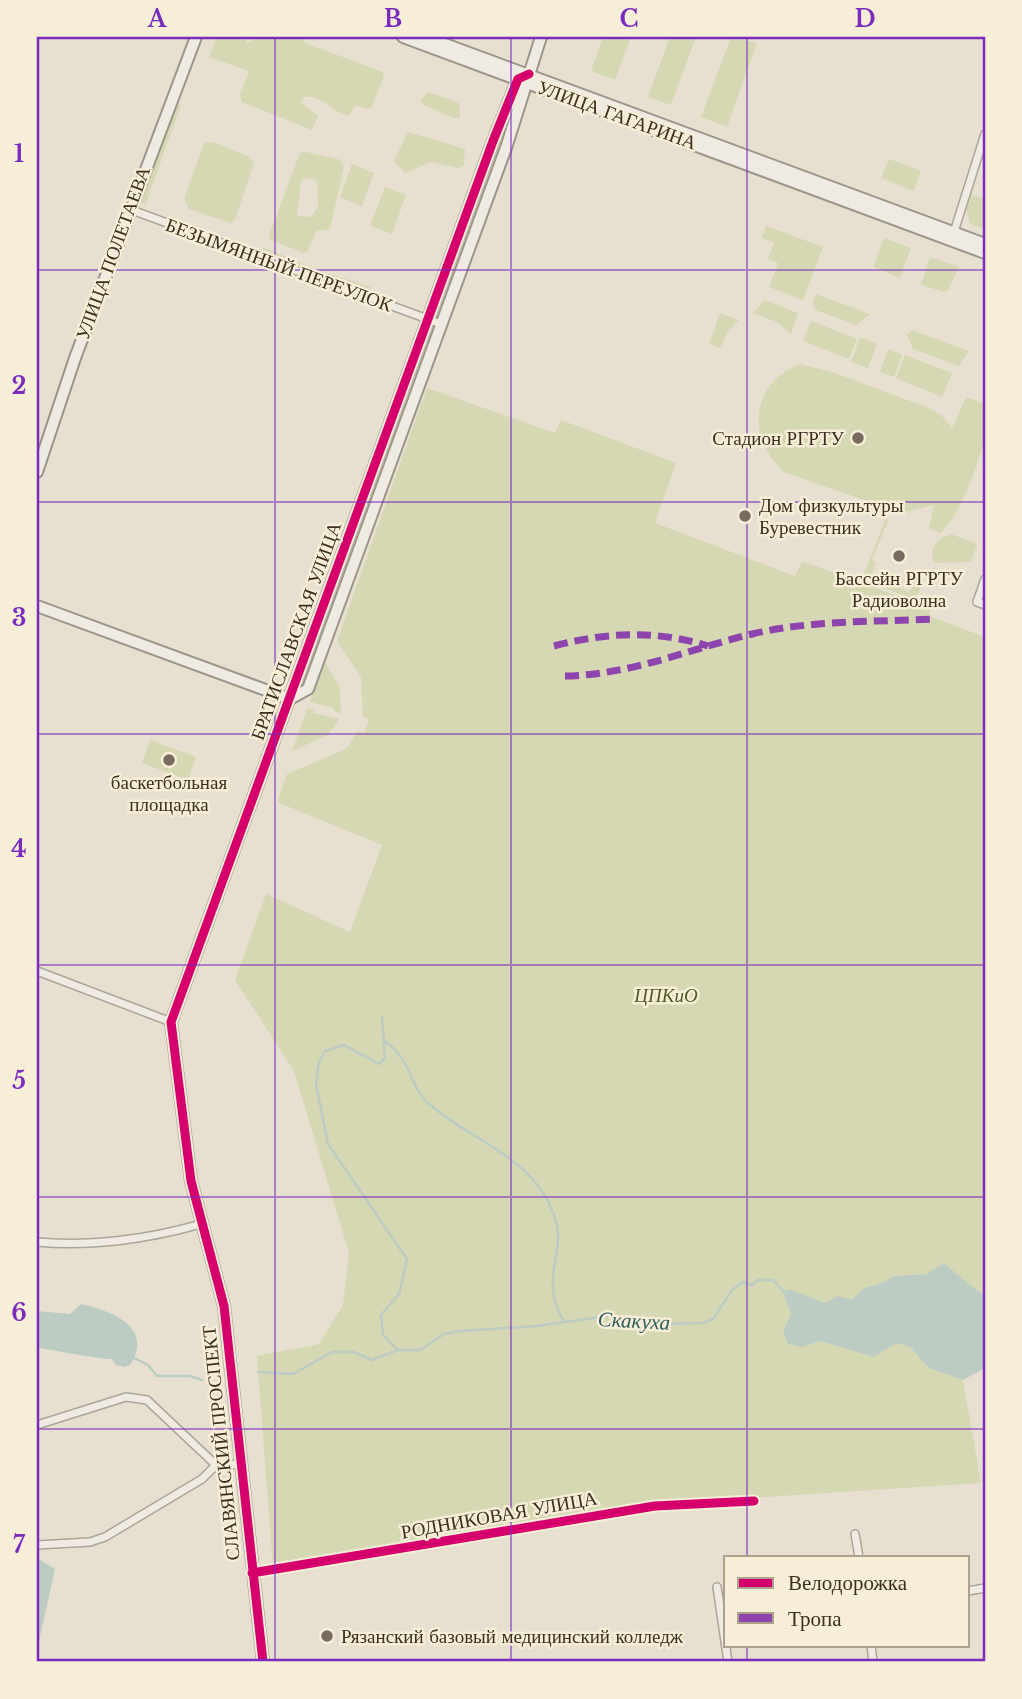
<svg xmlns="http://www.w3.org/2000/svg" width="1022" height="1699" font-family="'Libre Baskerville',serif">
<rect width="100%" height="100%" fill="#e7e0d1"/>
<path fill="#d6d7b3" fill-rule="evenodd" d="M 217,37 L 244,37 L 247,43 L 259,37 L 301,37 L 305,43 L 383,72 L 384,76 L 372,106 L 368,109 L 356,105 L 348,116 C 332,112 322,95 304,97 L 301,103 L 318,116 L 312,130 L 242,102 L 240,94 L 249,71 L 209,57 Z
M 603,37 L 631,37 L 615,80 L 591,71 Z
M 670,37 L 696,37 L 671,105 L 648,97 Z
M 731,37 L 757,43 L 727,127 L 701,117 Z
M 428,92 L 459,103 L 460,117 L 454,118 L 423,105 L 421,100 Z
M 176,103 L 181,105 L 145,206 L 141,199 Z
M 408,132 L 465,149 L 464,165 L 458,168 L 431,162 L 405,173 L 394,161 Z
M 213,142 L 250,157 L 254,163 L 235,220 L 231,223 L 189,209 L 184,199 L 204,143 Z
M 306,152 L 341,160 L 344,167 L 330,229 L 316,231 L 308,251 L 304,253 L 270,240 L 269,235 L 300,153 ZM 307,178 L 317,181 L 318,207 L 311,217 L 297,216 L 301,181 Z
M 889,159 L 921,171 L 914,191 L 881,178 Z
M 352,164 L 374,173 L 362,206 L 340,197 Z
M 385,187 L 406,195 L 392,234 L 370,226 Z
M 970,194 L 985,199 L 985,229 L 970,224 L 966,208 Z
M 766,226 L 823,247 L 803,300 L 769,287 L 778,263 L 768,259 L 774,243 L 762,238 Z
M 884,238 L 911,248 L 900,278 L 873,267 Z
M 263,247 L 315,269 L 371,287 L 370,292 L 261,252 Z
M 930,257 L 959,267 L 948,290 L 944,292 L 921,285 Z
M 816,294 L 870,314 L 856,325 L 815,310 L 813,302 Z
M 765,300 L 798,313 L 791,334 L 777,322 L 753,313 Z
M 720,313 L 739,320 L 727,333 L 720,348 L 709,344 Z
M 811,321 L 857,339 L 849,359 L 803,341 Z
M 912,330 L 969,351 L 959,366 L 913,349 L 907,335 Z
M 860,337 L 877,344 L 868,368 L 851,362 Z
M 888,349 L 902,355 L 894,377 L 880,372 Z
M 905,355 L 952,373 L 942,397 L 896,378 Z
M 800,364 L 835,373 L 929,408 L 942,416 L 952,428 L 966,397 L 985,404 C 985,415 987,428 985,438 C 978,464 960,517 940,533 L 929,528 L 934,505 L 901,513 L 784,472 C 746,437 750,384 800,364 Z
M 427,388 L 555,433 L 561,420 L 676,463 L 655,523 L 795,576 L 802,561 L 931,608 L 929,616 L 985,637 L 985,1295 L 957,1278 L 933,1271 L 927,1274 L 893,1276 L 888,1281 L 862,1289 L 852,1301 L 825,1303 L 789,1290 L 784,1292 L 791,1314 L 783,1331 L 802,1347 L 820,1341 L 874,1357 L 896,1343 L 910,1347 L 929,1368 L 963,1380 L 981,1483 L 656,1504 L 273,1567 L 257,1356 L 319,1344 L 343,1305 L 349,1253 L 294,1071 L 235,980 L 266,894 L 350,932 L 382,845 L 277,802 L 287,774 L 346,749 L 358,731 L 364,733 L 369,719 L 363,717 L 361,677 L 337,641 Z
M 889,518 L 872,560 L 876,562 L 871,576 L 909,592 L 916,577 L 924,580 L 915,600 L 862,579 L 885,520 Z
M 951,534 L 977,544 L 971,562 L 933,563 L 932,548 L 941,538 Z
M 325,662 L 340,688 L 341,714 L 334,711 L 334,708 L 310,702 Z
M 308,708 L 314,710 L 313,713 L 340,719 L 328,735 L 292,751 Z
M 150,740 L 196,757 L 188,780 L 142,763 Z"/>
<path fill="#bcccc2" d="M 943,1263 C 958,1273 968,1286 985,1295 L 985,1368 L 963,1380 L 929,1368 L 910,1347 L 896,1343 L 874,1357 L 820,1341 L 802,1347 L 788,1344 L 783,1331 L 791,1314 L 783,1292 L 789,1289 L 825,1303 L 837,1296 L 852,1300 L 862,1289 L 887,1281 L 893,1276 L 927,1274 Z
M 81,1304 C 108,1310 154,1325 131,1364 L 125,1367 L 116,1365 L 112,1359 C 107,1361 51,1349 37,1348 L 37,1311 L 70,1314 Z
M 37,1558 L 55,1569 L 37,1650 Z"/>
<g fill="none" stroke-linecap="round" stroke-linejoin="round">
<path stroke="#bcccc2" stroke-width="2.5" d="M 382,1017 L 385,1058 L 379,1064 L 344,1045 L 325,1051 L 319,1062 L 316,1084 L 328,1144 L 407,1259 L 399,1294 L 381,1315 L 383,1335 L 398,1350
M 385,1041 C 413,1062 409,1085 427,1102 C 472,1143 533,1154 555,1218 C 567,1252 538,1278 564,1322
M 134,1358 L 148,1365 L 157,1376 L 190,1376 L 202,1380
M 258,1372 L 293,1374 L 332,1352 L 354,1352 L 372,1360 L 398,1350 L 420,1350 L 444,1334 L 461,1331 L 537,1326 L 607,1316 L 653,1324 L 703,1323 L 713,1319 L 732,1290 L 743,1282 L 752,1285 L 758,1280 L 773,1280 L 784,1292"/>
<defs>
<path id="street" d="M 129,209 L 441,324
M 954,232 L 985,134
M 985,579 L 977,602 L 985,605
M 37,971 L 171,1022
M 37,1242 C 90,1247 149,1239 201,1224
M 37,1425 L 126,1397 L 147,1400 L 216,1465 L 224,1467 L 239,1463
M 855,1534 L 859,1557
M 37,1545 L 90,1542 L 105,1537 L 202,1479 L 216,1465
M 252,1573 L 655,1506 L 754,1501
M 717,1587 L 728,1662
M 968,1591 L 985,1588
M 871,1645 L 873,1662"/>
<path id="secondary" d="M 403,37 L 985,253
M 426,37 L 985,244
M 37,472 L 75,358 L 196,37
M 37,606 L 290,699
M 290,699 L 308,689 L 507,145 L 541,37
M 263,1662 L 224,1306 L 191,1181 L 171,1022 L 493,141 L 518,79 L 529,74"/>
</defs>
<use href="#street" stroke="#ada599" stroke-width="10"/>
<use href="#secondary" stroke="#9c958a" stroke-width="14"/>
<use href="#street" stroke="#efebe3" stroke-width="7"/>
<use href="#secondary" stroke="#efebe3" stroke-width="10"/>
<path stroke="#8e44ad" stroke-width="7" stroke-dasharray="14 7" stroke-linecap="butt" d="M 554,646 C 607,632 656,630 708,646
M 565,676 C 630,675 690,649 752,634 C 812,620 872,622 933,619"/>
<defs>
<path id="cycleway" d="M 252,1573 L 655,1506 L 754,1501
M 263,1662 L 224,1306 L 191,1181 L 171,1022 L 493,141 L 518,79 L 529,74"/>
</defs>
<use href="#cycleway" stroke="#f7eed8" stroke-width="13"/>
<use href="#cycleway" stroke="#d6006c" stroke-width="9"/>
</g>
<path fill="none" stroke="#7b2cbf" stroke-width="2" stroke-opacity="0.55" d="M 275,37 L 275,1662M 511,37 L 511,1662M 747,37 L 747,1557M 37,270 L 985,270M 37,502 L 985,502M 37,734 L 985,734M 37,965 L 985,965M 37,1197 L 985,1197M 37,1429 L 985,1429M 747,1645 L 747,1662"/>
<g fill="#786c5e" stroke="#f7eed8" stroke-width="2.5">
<circle cx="858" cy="438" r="7"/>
<circle cx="745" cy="516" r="7"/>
<circle cx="899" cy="556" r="7"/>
<circle cx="169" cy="760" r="7"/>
<circle cx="327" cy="1636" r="7"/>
</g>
<g text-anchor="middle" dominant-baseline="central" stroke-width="5" stroke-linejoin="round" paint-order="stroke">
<g font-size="19" fill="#3d2e20" stroke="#f7eed8">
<text transform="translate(617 115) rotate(20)">УЛИЦА ГАГАРИНА</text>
<text transform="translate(113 253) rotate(-70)">УЛИЦА ПОЛЕТАЕВА</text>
<text transform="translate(279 265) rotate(20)">БЕЗЫМЯННЫЙ ПЕРЕУЛОК</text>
<text transform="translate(296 631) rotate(-70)">БРАТИСЛАВСКАЯ УЛИЦА</text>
<text transform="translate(221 1443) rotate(-96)">СЛАВЯНСКИЙ ПРОСПЕКТ</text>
<text transform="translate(499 1515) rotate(-10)">РОДНИКОВАЯ УЛИЦА</text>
</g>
<g font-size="19" fill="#3d2e20" stroke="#f7eed8" text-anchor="start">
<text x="844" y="438" text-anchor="end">Стадион РГРТУ</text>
<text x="759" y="505">Дом физкультуры<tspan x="759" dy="22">Буревестник</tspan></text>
<text x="899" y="578" text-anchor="middle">Бассейн РГРТУ<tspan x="899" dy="22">Радиоволна</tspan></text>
<text x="169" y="782" text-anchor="middle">баскетбольная<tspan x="169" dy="22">площадка</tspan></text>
<text x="341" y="1636">Рязанский базовый медицинский колледж</text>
</g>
<g font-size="19" font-style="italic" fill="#4d5a26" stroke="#f7eed8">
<text x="666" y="995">ЦПКиО</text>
</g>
<g font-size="21" font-style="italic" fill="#2f5d5a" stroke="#f7eed8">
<text transform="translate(634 1321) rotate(3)">Скакуха</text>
</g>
</g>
<rect width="1022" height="1699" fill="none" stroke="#f7eed8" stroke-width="77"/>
<rect x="724" y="1556" width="245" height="91" fill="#f7eed8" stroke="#ada18e" stroke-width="2"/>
<rect x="738" y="1578" width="35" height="10" fill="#d6006c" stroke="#ada18e" stroke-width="2"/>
<text x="788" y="1590" font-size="21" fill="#3d2e20">Велодорожка</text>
<rect x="738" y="1613" width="35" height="10" fill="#8e44ad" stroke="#ada18e" stroke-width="2"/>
<text x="788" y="1626" font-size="21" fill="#3d2e20">Тропа</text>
<rect x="38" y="38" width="946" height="1622" fill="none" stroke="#7b2cbf" stroke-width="2.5"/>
<g font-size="23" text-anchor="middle" font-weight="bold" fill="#7b2cbf">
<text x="157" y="27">A</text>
<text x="393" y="27">B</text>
<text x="629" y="27">C</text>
<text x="865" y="27">D</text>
<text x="19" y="162">1</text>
<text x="19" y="394">2</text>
<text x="19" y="626">3</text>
<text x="19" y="857">4</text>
<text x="19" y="1089">5</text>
<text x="19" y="1321">6</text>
<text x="19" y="1553">7</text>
</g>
</svg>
